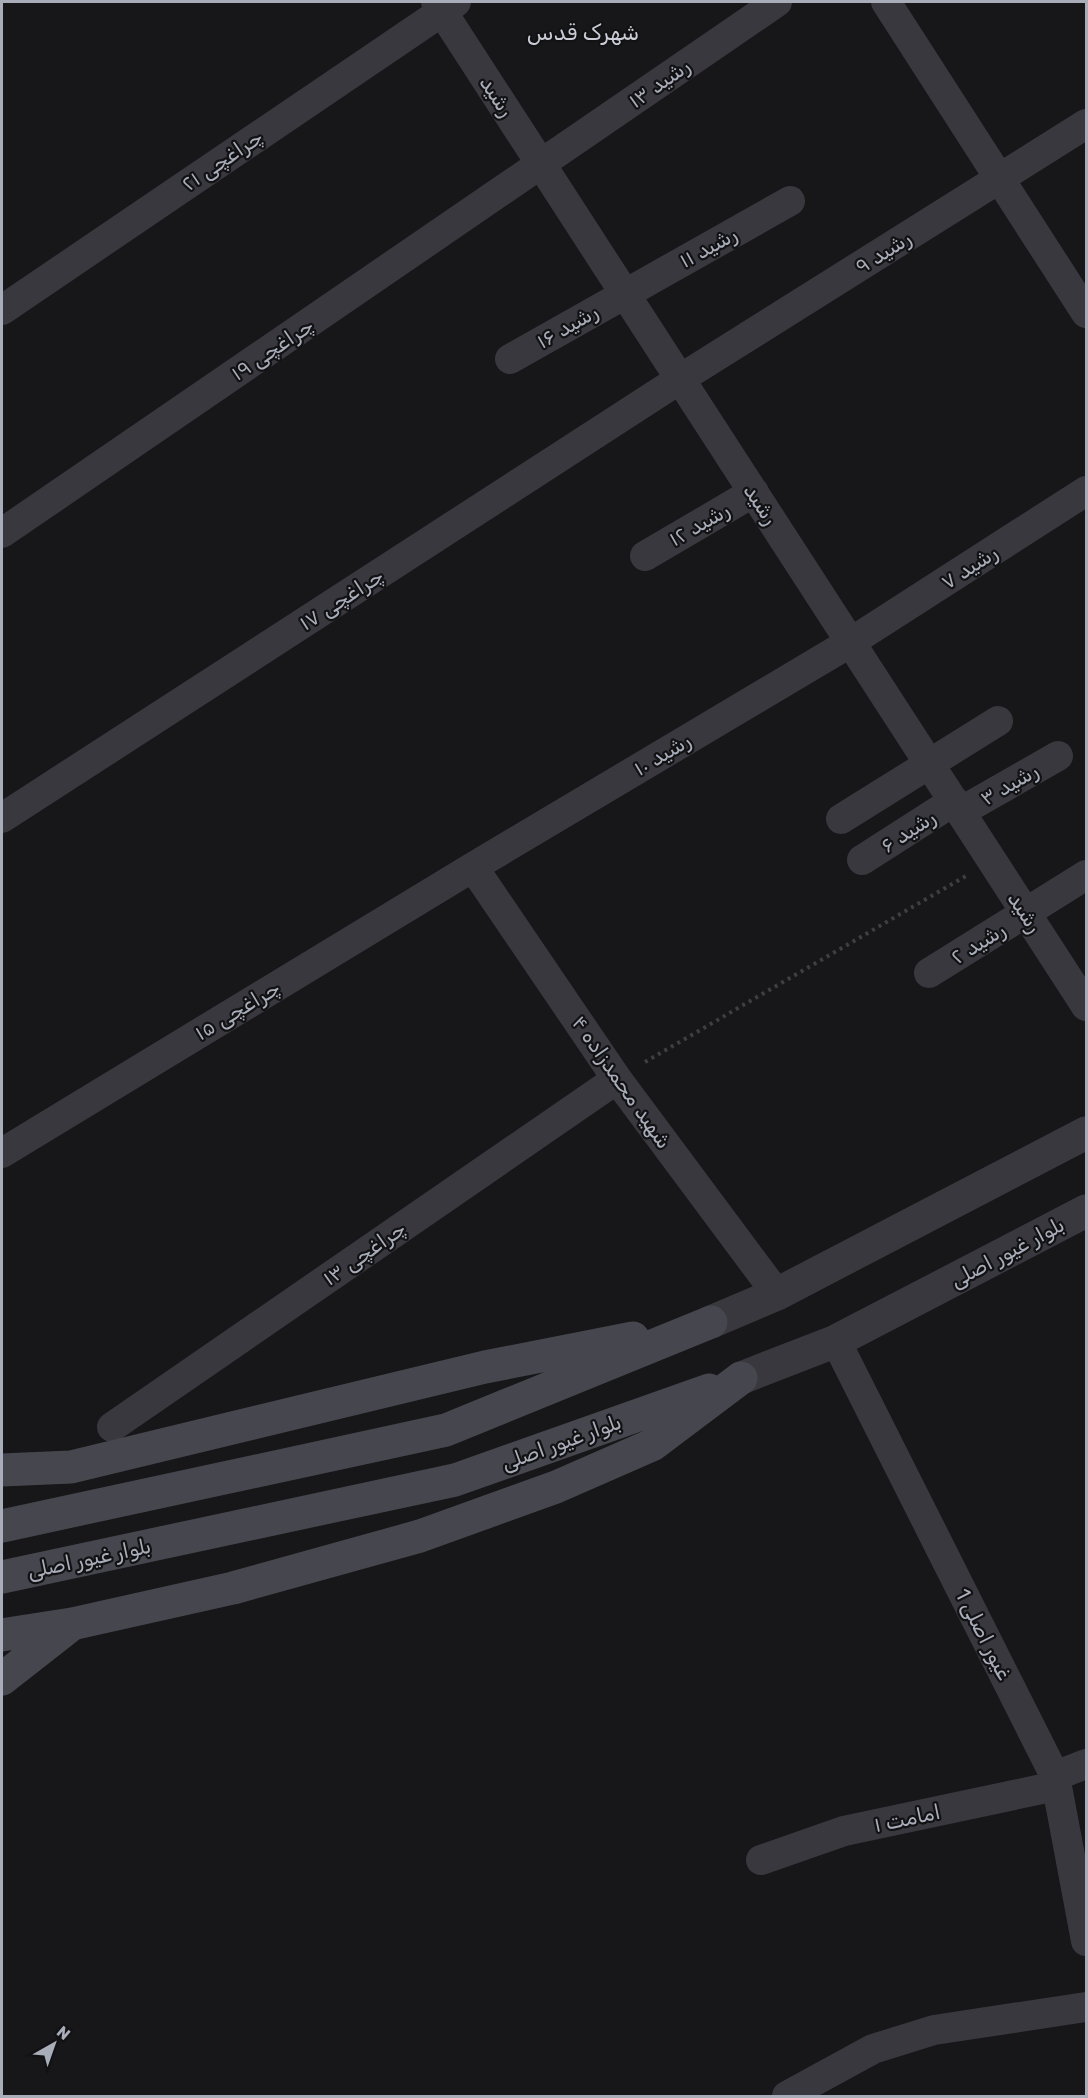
<svg xmlns="http://www.w3.org/2000/svg" width="1088" height="2098" font-family="Rubik,Cairo,sans-serif">
<rect width="100%" height="100%" fill="#171719"/>
<g fill="none" stroke-linecap="round" stroke-linejoin="round">
<path stroke="#3e3f45" stroke-width="4" stroke-dasharray="3 4.5" stroke-linecap="butt" d="M 645,1062 L 966,876"/>
<path stroke="#38383e" stroke-width="30" d="M 436,2 L 1086,1006
M 886,2 L 1086,313
M 2,310 L 456,2
M 510,359 L 790,201
M 2,533 L 777,2
M 645,556 L 754,492
M 960,812 L 1058,756
M 2,818 L 680,379 L 1086,124
M 841,819 L 998,721
M 862,860 L 954,801
M 473,867 L 617,1079 L 777,1294
M 929,973 L 1086,875
M 2,1153 L 473,867 L 851,642 L 1086,491
M 836,1341 L 1055,1776 L 1086,1941
M 112,1427 L 617,1079
M 1055,1776 L 1086,1764
M 761,1860 L 844,1831 L 1056,1786
M 787,2096 L 873,2049 L 934,2030 L 1086,2007"/>
<path stroke="#38383e" stroke-width="33" d="M 711,1322 L 777,1294 L 1086,1133
M 741,1378 L 836,1341 L 1086,1211"/>
<path stroke="#46474e" stroke-width="33" d="M 2,1470 L 71,1467 L 485,1367 L 633,1338
M 2,1526 L 446,1430 L 711,1322
M 2,1577 L 455,1480 L 709,1390
M 2,1635 L 72,1624 L 233,1588 L 420,1536 L 556,1487 L 652,1445 L 741,1378
M 2,1679 L 71,1625"/>
</g>
<g text-anchor="middle" dominant-baseline="central" stroke-width="4.5" stroke-linejoin="round" paint-order="stroke">
<g font-size="21" fill="#a8adb9" stroke="#121214">
<text transform="translate(659 83) rotate(-35)">رشید ۱۳</text>
<text transform="translate(497 96) rotate(57)">رشید</text>
<text transform="translate(222 160) rotate(-34)">چراغچی ۲۱</text>
<text transform="translate(708 247) rotate(-29)">رشید ۱۱</text>
<text transform="translate(883 252) rotate(-32)">رشید ۹</text>
<text transform="translate(567 326) rotate(-30)">رشید ۱۶</text>
<text transform="translate(272 349) rotate(-34)">چراغچی ۱۹</text>
<text transform="translate(761 504) rotate(57)">رشید</text>
<text transform="translate(699 524) rotate(-30)">رشید ۱۲</text>
<text transform="translate(969 567) rotate(-33)">رشید ۷</text>
<text transform="translate(341 599) rotate(-33)">چراغچی ۱۷</text>
<text transform="translate(662 754) rotate(-31)">رشید ۱۰</text>
<text transform="translate(1009 784) rotate(-30)">رشید ۳</text>
<text transform="translate(908 831) rotate(-33)">رشید ۶</text>
<text transform="translate(1025 912) rotate(57)">رشید</text>
<text transform="translate(978 943) rotate(-32)">رشید ۲</text>
<text transform="translate(237 1010) rotate(-31)">چراغچی ۱۵</text>
<text transform="translate(622 1082) rotate(55)">شهید محمدزاده ۴</text>
<text transform="translate(1007 1252) rotate(-28)">بلوار غیور اصلی</text>
<text transform="translate(364 1253) rotate(-35)">چراغچی ۱۳</text>
<text transform="translate(561 1442) rotate(-20)">بلوار غیور اصلی</text>
<text transform="translate(89 1558) rotate(-12)">بلوار غیور اصلی</text>
<text transform="translate(984 1634) rotate(63)">غیور اصلی 1</text>
<text transform="translate(907 1818) rotate(-12)">امامت ۱</text>
</g>
<g font-size="22" fill="#caccd5" stroke="#121214">
<text x="583" y="32">شهرک قدس</text>
</g>
</g>
<rect width="1088" height="2098" fill="none" stroke="#a8adb9" stroke-width="6"/>
<g transform="translate(54 2044) rotate(40)" stroke="#121214" stroke-width="4.5" paint-order="stroke">
<path d="M0-4.5L10 22L0 15L-10 22Z" fill="#a8adb9"/>
<text y="-9" font-size="16" font-weight="bold" text-anchor="middle" fill="#a8adb9">N</text>
</g>
</svg>
